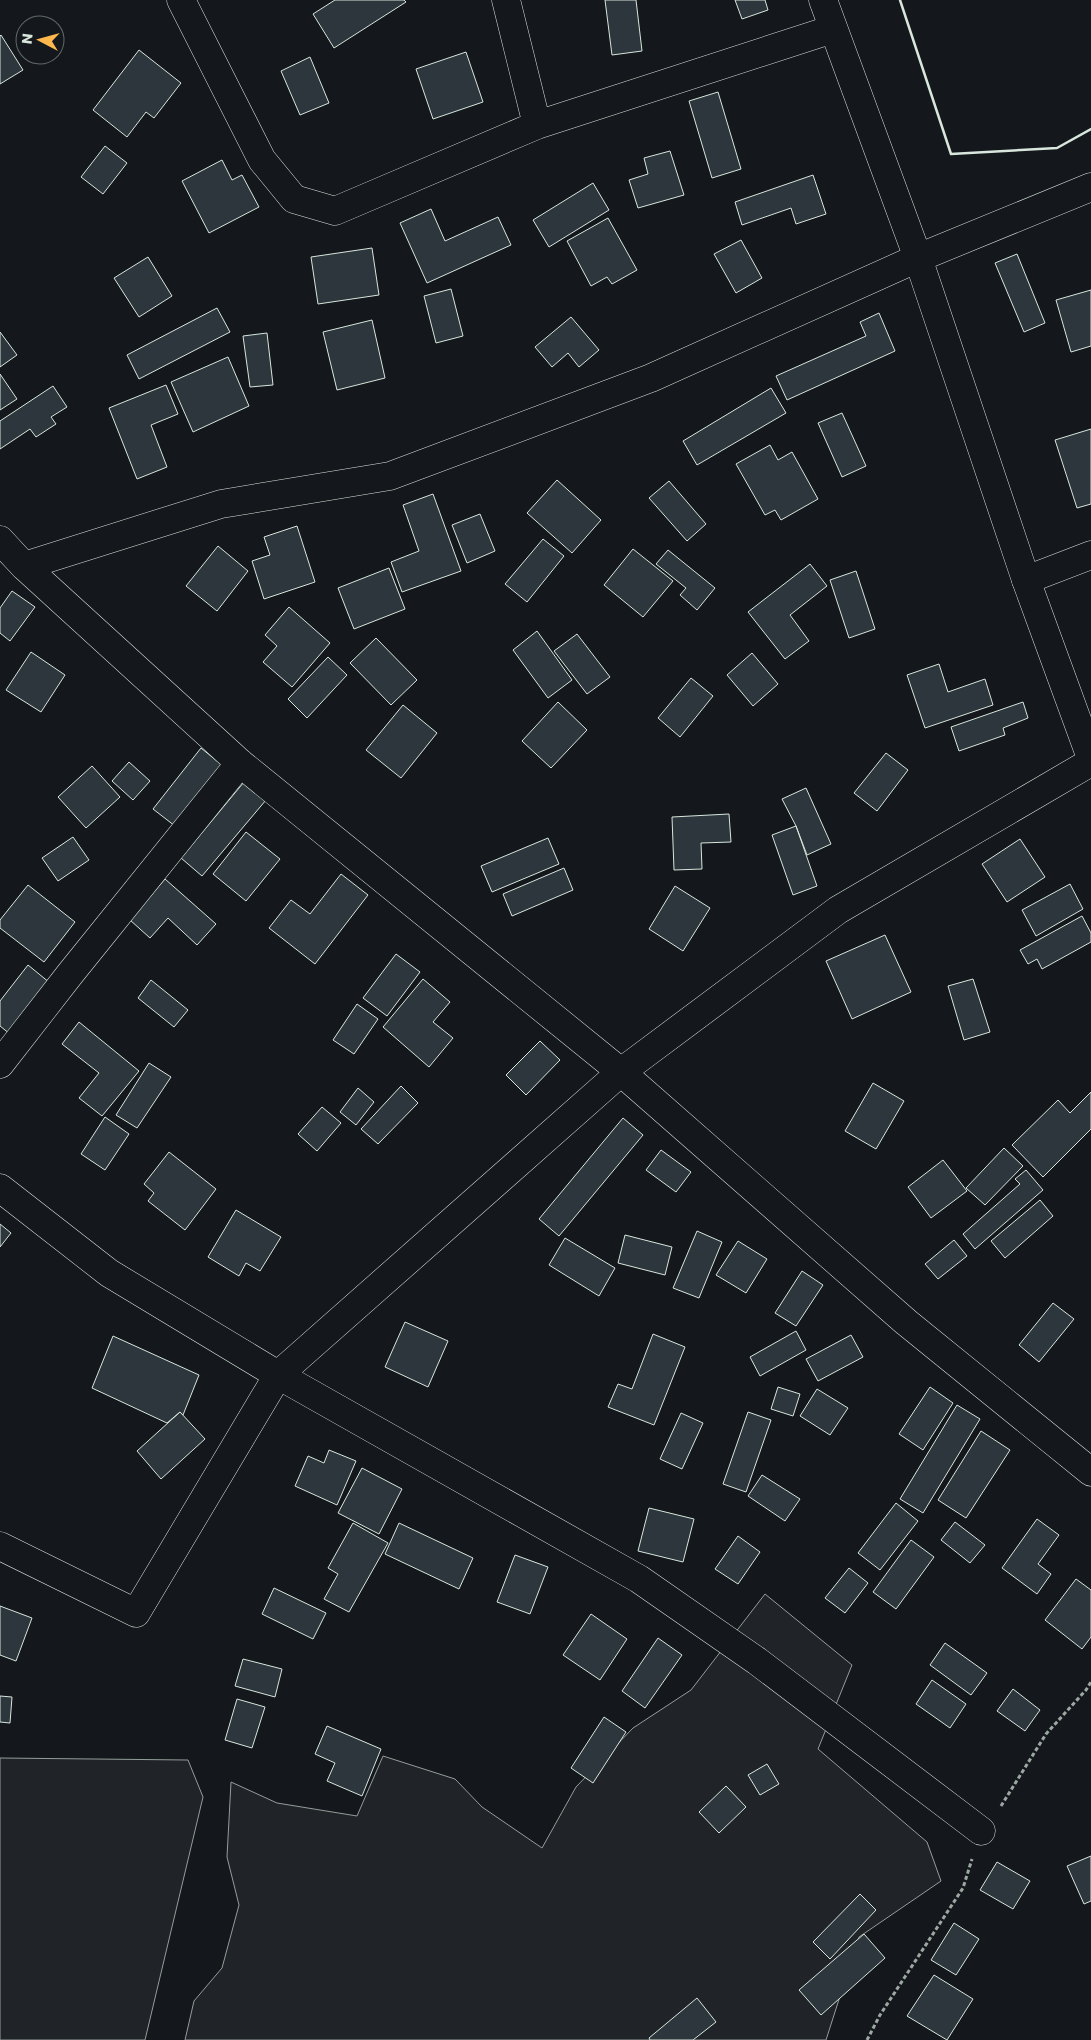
<svg xmlns="http://www.w3.org/2000/svg" width="1091" height="2040" font-family="Poppins,sans-serif">
<rect width="100%" height="100%" fill="#14181c"/>
<path fill="#202428" stroke="#939e99" d="M 765,1594 L 852,1665 L 818,1749 L 927,1842 L 941,1881 L 859,1937 L 826,2040 L 185,2040 L 194,2001 L 222,1968 L 239,1905 L 227,1857 L 231,1782 L 277,1803 L 357,1816 L 383,1756 L 455,1779 L 482,1807 L 542,1848 L 576,1787 L 633,1728 L 691,1690 Z
M 0,1758 L 188,1760 L 203,1797 L 145,2040 L 0,2040 Z"/>
<path fill="#2c363c" stroke="#d8e6dc" d="M 335,0 L 404,0 L 406,2 L 334,48 L 313,14 Z
M 605,0 L 636,0 L 642,51 L 612,55 Z
M 735,0 L 765,0 L 768,10 L 742,19 Z
M 1,35 L 23,70 L 0,84 L 0,36 Z
M 139,50 L 181,83 L 154,118 L 146,112 L 127,137 L 93,110 Z
M 466,52 L 483,102 L 433,119 L 416,69 Z
M 310,57 L 329,103 L 300,115 L 281,71 Z
M 718,92 L 741,169 L 712,178 L 689,101 Z
M 105,146 L 127,163 L 103,194 L 81,177 Z
M 670,151 L 684,195 L 638,208 L 629,180 L 648,174 L 644,158 Z
M 222,160 L 232,180 L 242,175 L 259,207 L 209,233 L 182,181 Z
M 813,175 L 826,214 L 796,224 L 791,208 L 742,225 L 735,202 Z
M 593,183 L 609,210 L 549,247 L 533,220 Z
M 431,209 L 445,241 L 498,217 L 511,245 L 427,283 L 400,223 Z
M 608,218 L 637,270 L 612,284 L 607,277 L 591,286 L 567,241 Z
M 741,240 L 762,278 L 736,293 L 714,254 Z
M 372,248 L 379,295 L 318,304 L 311,257 Z
M 1017,254 L 1045,323 L 1024,332 L 995,263 Z
M 148,257 L 172,296 L 139,317 L 114,278 Z
M 451,289 L 463,336 L 436,343 L 424,296 Z
M 1091,290 L 1091,346 L 1071,352 L 1056,300 Z
M 217,308 L 230,332 L 139,379 L 127,355 Z
M 879,313 L 895,351 L 787,400 L 776,376 L 866,336 L 860,322 Z
M 571,317 L 599,350 L 579,367 L 568,353 L 552,367 L 535,347 Z
M 372,320 L 385,378 L 337,390 L 323,332 Z
M 0,332 L 17,355 L 0,367 Z
M 267,333 L 273,385 L 250,387 L 243,336 Z
M 228,357 L 249,406 L 193,432 L 171,382 Z
M 0,374 L 17,399 L 0,410 Z
M 166,385 L 178,414 L 151,425 L 167,467 L 137,479 L 109,408 Z
M 53,386 L 67,407 L 51,417 L 56,424 L 36,437 L 30,429 L 0,449 L 0,421 Z
M 771,388 L 786,413 L 697,465 L 683,441 Z
M 842,413 L 866,466 L 842,477 L 818,423 Z
M 1091,429 L 1091,504 L 1077,508 L 1055,440 Z
M 770,445 L 778,460 L 792,452 L 818,499 L 781,520 L 775,510 L 765,515 L 736,464 Z
M 557,480 L 601,520 L 572,553 L 527,513 Z
M 669,481 L 706,524 L 687,541 L 649,498 Z
M 433,494 L 461,571 L 402,592 L 391,562 L 419,551 L 403,505 Z
M 480,514 L 495,551 L 467,563 L 452,525 Z
M 297,526 L 315,582 L 264,599 L 252,561 L 270,555 L 264,537 Z
M 543,539 L 564,556 L 527,602 L 505,584 Z
M 218,546 L 248,571 L 217,611 L 186,586 Z
M 633,549 L 673,581 L 643,617 L 604,585 Z
M 668,550 L 715,588 L 697,610 L 680,595 L 686,588 L 656,564 Z
M 810,564 L 827,586 L 790,615 L 809,641 L 785,659 L 748,612 Z
M 389,568 L 405,609 L 354,629 L 338,588 Z
M 856,571 L 875,629 L 849,638 L 830,580 Z
M 12,591 L 35,607 L 10,641 L 0,633 L 0,608 Z
M 289,607 L 330,643 L 292,687 L 263,662 L 277,646 L 265,635 Z
M 537,631 L 572,680 L 548,698 L 513,650 Z
M 577,634 L 610,677 L 587,694 L 554,651 Z
M 376,638 L 417,680 L 391,705 L 350,663 Z
M 31,652 L 65,675 L 41,712 L 6,690 Z
M 752,653 L 778,684 L 753,706 L 727,675 Z
M 328,657 L 347,675 L 307,718 L 288,699 Z
M 939,664 L 948,692 L 985,679 L 993,705 L 925,728 L 907,675 Z
M 691,678 L 713,696 L 680,737 L 658,718 Z
M 558,702 L 587,730 L 551,768 L 522,741 Z
M 1023,702 L 1028,718 L 1003,728 L 1005,735 L 959,751 L 951,727 Z
M 403,705 L 437,733 L 401,778 L 366,750 Z
M 201,748 L 223,766 L 175,826 L 153,809 Z
M 886,753 L 908,770 L 877,811 L 854,793 Z
M 129,762 L 150,781 L 133,800 L 112,781 Z
M 92,766 L 120,797 L 86,828 L 58,797 Z
M 244,782 L 266,800 L 202,876 L 181,858 Z
M 806,788 L 831,844 L 807,855 L 796,826 L 782,799 Z
M 729,814 L 731,842 L 701,843 L 702,869 L 674,870 L 672,817 Z
M 796,826 L 817,886 L 793,895 L 772,835 Z
M 246,832 L 280,859 L 246,901 L 213,874 Z
M 73,837 L 89,860 L 58,881 L 42,858 Z
M 548,838 L 559,864 L 492,892 L 481,866 Z
M 1020,839 L 1045,877 L 1007,902 L 982,864 Z
M 564,868 L 573,890 L 512,916 L 503,894 Z
M 341,874 L 368,895 L 315,964 L 269,928 L 291,900 L 310,914 Z
M 165,879 L 216,924 L 197,945 L 168,918 L 150,938 L 130,920 Z
M 1070,884 L 1083,909 L 1036,936 L 1022,910 Z
M 28,885 L 75,922 L 44,962 L 0,928 L 0,920 Z
M 675,886 L 710,908 L 683,951 L 649,929 Z
M 1082,916 L 1091,933 L 1091,942 L 1042,969 L 1037,959 L 1028,964 L 1020,950 Z
M 885,935 L 911,992 L 852,1019 L 826,961 Z
M 396,954 L 420,972 L 387,1016 L 363,998 Z
M 28,965 L 50,983 L 10,1034 L 0,1026 L 0,1001 Z
M 423,979 L 450,1002 L 433,1022 L 453,1038 L 429,1067 L 383,1027 Z
M 973,979 L 990,1032 L 964,1040 L 948,986 Z
M 151,980 L 188,1010 L 174,1027 L 138,998 Z
M 357,1004 L 378,1019 L 354,1054 L 333,1040 Z
M 79,1022 L 139,1071 L 102,1116 L 79,1098 L 99,1073 L 62,1044 Z
M 540,1041 L 560,1060 L 526,1095 L 506,1075 Z
M 149,1063 L 171,1077 L 137,1128 L 116,1115 Z
M 873,1083 L 904,1101 L 876,1149 L 845,1131 Z
M 401,1086 L 418,1103 L 378,1144 L 361,1129 Z
M 358,1088 L 374,1102 L 356,1125 L 340,1112 Z
M 1091,1092 L 1091,1129 L 1043,1177 L 1012,1145 L 1058,1100 L 1070,1113 Z
M 322,1107 L 341,1123 L 317,1151 L 298,1134 Z
M 105,1117 L 129,1134 L 105,1170 L 81,1154 Z
M 623,1118 L 643,1135 L 559,1236 L 539,1219 Z
M 1004,1148 L 1023,1166 L 985,1205 L 966,1188 Z
M 661,1150 L 691,1172 L 676,1192 L 646,1170 Z
M 169,1152 L 216,1189 L 185,1230 L 148,1201 L 154,1193 L 144,1184 Z
M 943,1160 L 967,1191 L 931,1218 L 908,1187 Z
M 1026,1170 L 1043,1190 L 975,1249 L 963,1234 L 1020,1184 L 1015,1179 Z
M 1040,1200 L 1053,1216 L 1005,1258 L 991,1241 Z
M 236,1210 L 281,1237 L 260,1271 L 246,1263 L 239,1276 L 208,1257 Z
M 0,1224 L 11,1233 L 0,1247 Z
M 697,1231 L 722,1242 L 699,1298 L 673,1288 Z
M 625,1235 L 672,1247 L 665,1275 L 618,1263 Z
M 565,1238 L 615,1268 L 599,1296 L 549,1265 Z
M 954,1240 L 967,1256 L 938,1279 L 925,1264 Z
M 738,1241 L 767,1259 L 746,1293 L 716,1275 Z
M 802,1271 L 823,1285 L 796,1326 L 775,1313 Z
M 1053,1303 L 1074,1319 L 1039,1362 L 1019,1345 Z
M 405,1322 L 448,1341 L 428,1387 L 385,1367 Z
M 796,1331 L 806,1350 L 760,1376 L 750,1357 Z
M 653,1334 L 685,1347 L 654,1425 L 608,1407 L 618,1384 L 632,1389 Z
M 851,1335 L 863,1357 L 818,1381 L 806,1359 Z
M 113,1336 L 199,1375 L 183,1415 L 180,1412 L 167,1423 L 92,1388 Z
M 778,1387 L 800,1394 L 793,1416 L 771,1409 Z
M 930,1387 L 953,1403 L 923,1450 L 899,1434 Z
M 817,1389 L 848,1408 L 830,1435 L 800,1416 Z
M 957,1405 L 980,1419 L 923,1513 L 900,1499 Z
M 180,1412 L 205,1439 L 161,1479 L 137,1451 Z
M 748,1412 L 771,1420 L 746,1492 L 723,1484 Z
M 681,1413 L 703,1423 L 682,1469 L 660,1459 Z
M 981,1431 L 1010,1450 L 966,1518 L 938,1500 Z
M 329,1450 L 356,1461 L 337,1505 L 295,1486 L 308,1456 L 324,1463 Z
M 362,1468 L 402,1489 L 379,1534 L 338,1513 Z
M 762,1475 L 800,1499 L 785,1521 L 748,1496 Z
M 896,1503 L 918,1521 L 880,1570 L 858,1553 Z
M 649,1508 L 694,1519 L 683,1562 L 638,1551 Z
M 1037,1519 L 1059,1535 L 1038,1564 L 1051,1574 L 1037,1594 L 1002,1568 Z
M 955,1522 L 985,1545 L 970,1563 L 941,1540 Z
M 353,1523 L 388,1543 L 349,1612 L 324,1599 L 338,1574 L 328,1568 Z
M 399,1523 L 473,1558 L 459,1589 L 385,1554 Z
M 738,1536 L 760,1552 L 738,1584 L 715,1569 Z
M 911,1540 L 934,1557 L 896,1609 L 873,1592 Z
M 515,1555 L 548,1567 L 530,1614 L 497,1602 Z
M 849,1568 L 868,1583 L 845,1613 L 825,1598 Z
M 1076,1579 L 1091,1590 L 1091,1637 L 1082,1649 L 1045,1620 Z
M 274,1588 L 326,1613 L 313,1639 L 262,1614 Z
M 0,1606 L 32,1618 L 16,1661 L 0,1655 Z
M 591,1614 L 627,1639 L 600,1680 L 563,1655 Z
M 658,1638 L 682,1655 L 645,1708 L 622,1691 Z
M 945,1643 L 987,1673 L 971,1695 L 930,1665 Z
M 243,1659 L 282,1669 L 275,1697 L 235,1686 Z
M 932,1680 L 966,1704 L 950,1728 L 916,1704 Z
M 1013,1689 L 1040,1710 L 1025,1731 L 997,1711 Z
M 0,1696 L 12,1697 L 10,1723 L 0,1722 Z
M 237,1699 L 265,1707 L 252,1748 L 225,1740 Z
M 604,1717 L 626,1732 L 593,1783 L 571,1768 Z
M 327,1726 L 381,1749 L 362,1796 L 327,1781 L 335,1763 L 315,1754 Z
M 767,1764 L 779,1784 L 760,1795 L 748,1775 Z
M 726,1786 L 746,1807 L 719,1833 L 699,1812 Z
M 1091,1856 L 1091,1901 L 1084,1904 L 1067,1866 Z
M 997,1862 L 1030,1881 L 1013,1909 L 980,1890 Z
M 860,1894 L 876,1910 L 830,1959 L 813,1942 Z
M 954,1923 L 979,1939 L 956,1975 L 931,1960 Z
M 864,1934 L 885,1958 L 821,2015 L 799,1990 Z
M 934,1975 L 973,1999 L 947,2040 L 907,2016 Z
M 697,1998 L 716,2022 L 693,2040 L 650,2040 L 649,2038 Z"/>
<g fill="none" stroke-linecap="round" stroke-linejoin="round">
<defs>
<path id="minor" d="M 181,0 L 262,160 L 294,199 L 335,211 L 537,125 L 833,29
M 506,0 L 537,125
M 0,540 L 24,566 L 240,763 L 621,1072 L 906,1322 L 1091,1472
M 24,566 L 221,504 L 390,476 L 651,378 L 918,258 L 1091,187
M 1026,580 L 1091,555
M 0,1064 L 70,974 L 240,763
M 0,1188 L 109,1273 L 278,1375 L 639,1579 L 757,1661 L 981,1831
M 0,1546 L 136,1613 L 278,1375 L 621,1072 L 838,910 L 1091,762"/>
<path id="tertiary" d="M 823,0 L 918,258 L 1026,580 L 1091,758"/>
</defs>
<use href="#minor" stroke="#d8e6dc" stroke-width="29"/>
<use href="#tertiary" stroke="#d8e6dc" stroke-width="29"/>
<path stroke="#9da8a2" stroke-width="3" stroke-dasharray="4 2.5" stroke-linecap="butt" d="M 1001,1806 L 1046,1734 L 1086,1690 L 1091,1682
M 867,2040 L 880,2015 L 963,1888 L 972,1859"/>
<use href="#minor" stroke="#14181c" stroke-width="28"/>
<use href="#tertiary" stroke="#14181c" stroke-width="28"/>
<path stroke="#d8e6dc" stroke-width="2.5" d="M 900,0 L 951,154 L 1057,148 L 1091,129"/>
</g>
<g transform="translate(40 40) rotate(276)"><circle r="24" fill="#14181c" stroke="#626a69"/>
<path d="M0-4L9 19L0 12L-9 19Z" fill="#ffb74d"/>
<text y="-8" font-size="14" font-weight="bold" text-anchor="middle" fill="#d8e6dc">N</text>
</g>
</svg>
